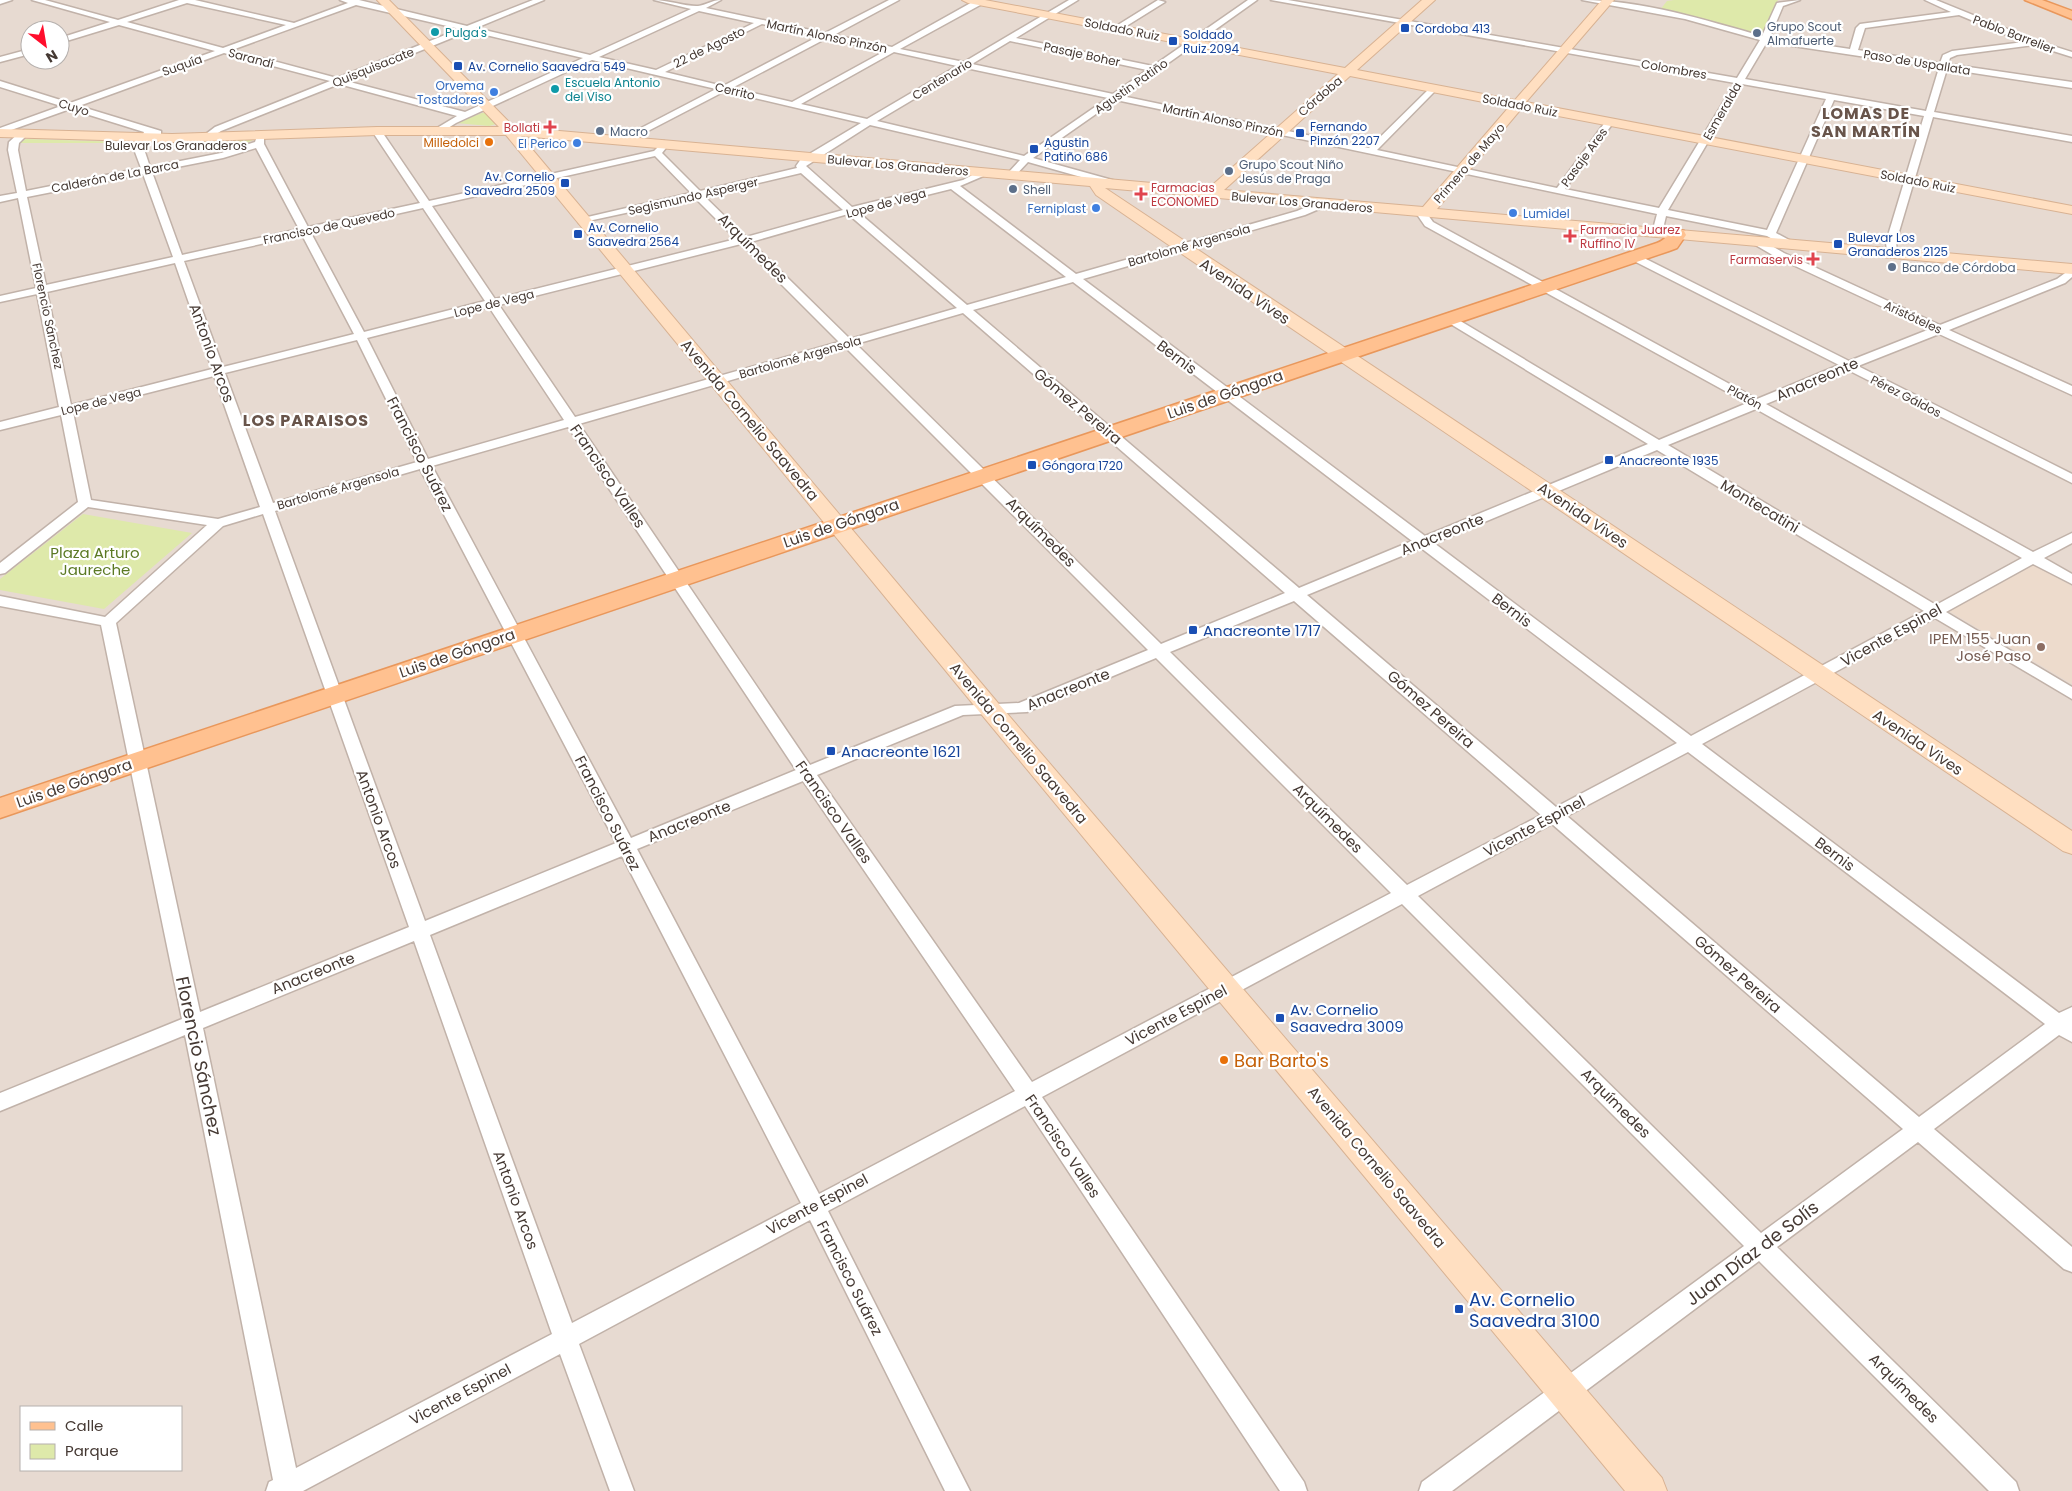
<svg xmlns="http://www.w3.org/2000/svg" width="2072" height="1491" font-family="Poppins,sans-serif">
<rect width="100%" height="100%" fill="#f3eae3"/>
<path fill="#e7dad1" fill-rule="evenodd" d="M 0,0 L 2072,0 L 2072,1491 L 0,1491 ZM 30,30 L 60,30 L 60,60 L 30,60 ZM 21,1407 L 181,1407 L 181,1470 L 21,1470 Z"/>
<path fill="#eddbcc" d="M 2034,565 L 2072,586 L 2072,684 L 1949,611 Z"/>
<path fill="#dee9aa" d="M 1674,0 L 1778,0 L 1761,36 L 1690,16 L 1660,10 L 1667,1 Z
M 482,113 L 485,113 L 496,124 L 489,126 L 456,123 Z
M 26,139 L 126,142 L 127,143 L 19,143 Z
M 218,140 L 253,140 L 247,143 L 159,143 Z
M 83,514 L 192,533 L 104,609 L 0,590 L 0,579 Z"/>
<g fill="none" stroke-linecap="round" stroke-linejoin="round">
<defs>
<path id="minor" d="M 0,0 L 12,0 L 0,4 Z
M 32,0 L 45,0 L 118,20 L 179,0 L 195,0 L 294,23 L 348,3 L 340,0 L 359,0 L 467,26 L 533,0 L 544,0 L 476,28 L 590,55 L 691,9 L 654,0 C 667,0 689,7 698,6 C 706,5 712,0 721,0 L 706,8 L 825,33 L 889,0 L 899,0 L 834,35 L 892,47 L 976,0 L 982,0 L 982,4 L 900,49 L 964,62 L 1069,0 L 1078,0 L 1016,38 L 1153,66 L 1248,0 L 1257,0 L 1122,96 L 1369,148 L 1432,86 L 1436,89 L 1435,91 L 1377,150 L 1557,188 L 1606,121 L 1609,120 L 1613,123 L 1565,189 L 1659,208 L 1735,83 L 1271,0 L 1288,0 L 1737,78 L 1760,40 L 1685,19 L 1582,0 C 1643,0 1704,20 1762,36 L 1777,3 L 1800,0 L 1783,6 L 1770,37 L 1850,49 L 1856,28 L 1860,24 L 1951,12 L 1925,0 L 1936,0 L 2037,41 L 2072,52 L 2072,57 L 2034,45 L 1957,55 L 1950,58 L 1948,64 L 2072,82 L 2072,88 L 1947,69 L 1934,112 L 2072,136 L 2072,142 L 1933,117 L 1896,242 L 1897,252 L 1892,255 L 1887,252 L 1886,242 L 1924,116 L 1834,100 L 1776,233 L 1791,241 L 1791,245 L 1783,245 L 1767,236 L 1666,216 L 1662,233 L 1657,236 L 1652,233 L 1657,214 L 1116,100 L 1033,158 L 1123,183 L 1125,185 L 1120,188 L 1028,162 L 1014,177 L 1008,177 L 1008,173 L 1020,160 L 870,125 L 806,166 L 852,207 L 963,180 L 982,170 L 988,170 L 988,174 L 960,186 L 1076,274 L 1297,211 L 1318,202 L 1326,202 L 1326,206 L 1305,215 L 1083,279 L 1425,536 L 1648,444 L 1444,320 L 1444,316 L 1452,316 L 1659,440 L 1747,403 L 1425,226 L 1416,213 L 1417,211 L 1425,211 L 1433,222 L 1757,399 L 1839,365 L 1630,259 L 1630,255 L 1638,255 L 1849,361 L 1930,329 L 1776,257 L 1752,243 L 1752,239 L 1760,239 L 1784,253 L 1940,325 L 2057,279 L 2072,268 L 2072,277 L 2065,283 L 1949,330 L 2072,386 L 2072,395 L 1939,334 L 1858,366 L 2072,474 L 2072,483 L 1848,370 L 1766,404 L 2033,552 L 2072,533 L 2072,543 L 2044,558 L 2072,574 L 2072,584 L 2033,564 L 1946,612 L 2072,687 L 2072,699 L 1935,618 L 1702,744 L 2059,1013 L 2072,1007 L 2072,1042 L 2059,1035 L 1934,1129 L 2072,1247 L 2072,1272 L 2064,1269 L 1918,1142 L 1777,1247 L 2016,1482 L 2019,1491 L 1989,1491 L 1759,1261 L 1452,1491 L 1419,1491 L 1422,1482 L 1744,1246 L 1402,904 L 1042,1097 L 1304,1482 L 1307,1491 L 1280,1491 L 1025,1106 L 828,1211 L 970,1491 L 945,1491 L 810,1220 L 579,1344 L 634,1491 L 610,1491 L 560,1354 L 303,1491 L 266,1491 L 269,1482 L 273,1480 L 185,1035 L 0,1111 L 0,1093 L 182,1019 L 101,625 L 0,606 L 0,596 L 105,617 L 207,525 L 88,507 L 5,573 L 0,574 L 0,563 L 78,502 L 61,415 L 0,430 L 0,422 L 59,407 L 37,294 L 0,302 L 0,296 L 36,288 L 18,198 L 0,202 L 0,196 L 17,193 L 8,150 L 9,142 L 20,132 L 28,134 L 19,143 L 18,150 L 26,191 L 141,168 L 135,152 L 144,132 L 70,109 L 0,134 L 0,128 L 61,106 L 0,87 L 0,81 L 70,103 L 215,51 L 119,25 L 60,43 L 60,38 L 110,22 ZM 187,3 L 286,25 L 223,48 L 127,22 ZM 356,5 L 460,29 L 337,78 L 232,50 ZM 699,11 L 754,23 L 656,70 L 599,57 ZM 1959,15 L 2024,42 L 1952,51 L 1943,55 L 1940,63 L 1858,50 L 1865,28 ZM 762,24 L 819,36 L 723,86 L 665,72 ZM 469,31 L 583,58 L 465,112 L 346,81 ZM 827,38 L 885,51 L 792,102 L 732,88 ZM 1010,41 L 1147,70 L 1113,94 L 972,64 ZM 1767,42 L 1939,68 L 1926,111 L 1745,79 ZM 894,52 L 957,66 L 867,119 L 801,104 ZM 224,53 L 330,81 L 215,127 L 202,137 L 207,140 L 221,131 L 339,84 L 457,116 L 437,128 L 435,130 L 440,133 L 456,123 L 592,60 L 716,89 L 620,139 L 620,143 L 623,144 L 725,91 L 861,123 L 801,159 L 796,166 L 797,168 L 700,191 L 662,153 L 669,144 L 664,141 L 654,151 L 429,201 L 380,129 L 377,128 L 372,131 L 420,203 L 308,227 L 264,144 L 264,133 L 258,133 L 255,142 L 221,153 L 150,167 L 145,152 L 153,134 L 161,135 L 161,131 L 79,106 ZM 966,68 L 1108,98 L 1024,156 L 877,121 ZM 1742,84 L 1826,99 L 1767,230 L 1668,210 ZM 256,148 L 299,229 L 182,255 L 152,172 L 223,158 ZM 655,156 L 691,193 L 579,219 L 579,223 L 695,198 L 736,239 L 495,299 L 432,206 ZM 801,173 L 843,210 L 746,237 L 704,196 ZM 143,174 L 173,257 L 46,285 L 27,197 ZM 951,189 L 1066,277 L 967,305 L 858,212 ZM 423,208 L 485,301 L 364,332 L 311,233 ZM 848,214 L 957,308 L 850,339 L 751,242 ZM 302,235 L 354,334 L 223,367 L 184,261 ZM 741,244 L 839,342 L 575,417 L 499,305 ZM 175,263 L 212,369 L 71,405 L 47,292 ZM 1073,282 L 1412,541 L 1299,588 L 973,310 ZM 489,307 L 564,420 L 428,459 L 367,338 ZM 963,313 L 1285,593 L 1161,644 L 856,344 ZM 357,340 L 417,462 L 273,503 L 225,373 ZM 845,347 L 1148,650 L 1019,703 L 955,706 L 810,765 L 579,424 ZM 214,376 L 260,507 L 218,519 L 91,500 L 73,412 ZM 1756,409 L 2022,558 L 1936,605 L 1668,445 ZM 568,427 L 796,770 L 631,838 L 432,466 ZM 1657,450 L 1924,611 L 1691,736 L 1434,543 ZM 420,469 L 616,843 L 425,921 L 275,511 ZM 263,514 L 409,927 L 200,1012 L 116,623 L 223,526 ZM 1421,548 L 1677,743 L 1556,807 L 1307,595 ZM 1294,601 L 1541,815 L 1407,885 L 1170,652 ZM 1156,658 L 1391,893 L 1032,1082 L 817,775 L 963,715 L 1027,712 ZM 1688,752 L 2045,1024 L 1919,1117 L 1567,816 ZM 803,781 L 1015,1091 L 819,1194 L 637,849 ZM 1552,824 L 1903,1129 L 1761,1233 L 1418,896 ZM 622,856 L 801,1203 L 572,1323 L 430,935 ZM 414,941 L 552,1334 L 296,1468 L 203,1028 Z
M 1158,0 L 1165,2 L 1120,30 L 1113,28 Z
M 30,49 L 30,54 L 0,62 L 0,57 Z"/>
<path id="secondary" d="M 377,0 L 389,0 L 514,127 L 1209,188 L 1338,74 L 968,3 L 962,0 L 985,0 L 1345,68 L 1422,0 L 1435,0 L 1357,70 L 1515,100 L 1602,0 L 1614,0 L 1526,102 L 2072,206 L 2072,214 L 1521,109 L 1437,209 L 2072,264 L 2072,274 L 1105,188 L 2072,831 L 2072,854 L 2063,851 L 1176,250 L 1096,195 L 1090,186 L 521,136 L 998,703 L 1662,1478 L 1667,1491 L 1625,1491 L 982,715 L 506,135 L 377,135 L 172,142 L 0,137 L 0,129 L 172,134 L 377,127 L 499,127 ZM 1350,76 L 1509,107 L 1423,207 L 1224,190 Z"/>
<path id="primary" d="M 2025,0 L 2042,0 L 2072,11 L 2072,19 Z
M 1678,230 L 1684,231 L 1686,235 L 1677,248 L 1669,251 L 0,818 L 0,798 L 1657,243 C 1666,240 1669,232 1678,230 Z"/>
</defs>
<use href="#minor" stroke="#c1b2a9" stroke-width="3"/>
<use href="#secondary" stroke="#d8b293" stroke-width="2"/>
<use href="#primary" stroke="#e9975b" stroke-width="3"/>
<use href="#minor" fill="#fff" fill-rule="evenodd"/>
<use href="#secondary" fill="#ffdfc1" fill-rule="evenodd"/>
<use href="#primary" fill="#ffc190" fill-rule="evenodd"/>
</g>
<g fill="#1a4fb4" stroke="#fff" stroke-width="2">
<rect x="1400" y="23" width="10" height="10" rx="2.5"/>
<rect x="1168" y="36" width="10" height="10" rx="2.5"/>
<rect x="453" y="61" width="10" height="10" rx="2.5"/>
<rect x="1295" y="128" width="10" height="10" rx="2.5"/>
<rect x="1029" y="144" width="10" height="10" rx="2.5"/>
<rect x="560" y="178" width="10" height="10" rx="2.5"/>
<rect x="573" y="229" width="10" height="10" rx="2.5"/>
<rect x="1833" y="239" width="10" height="10" rx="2.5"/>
<rect x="1604" y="455" width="10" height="10" rx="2.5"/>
<rect x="1027" y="460" width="10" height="10" rx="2.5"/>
<rect x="1188" y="625" width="10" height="10" rx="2.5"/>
<rect x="826" y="746" width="10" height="10" rx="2.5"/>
<rect x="1275" y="1013" width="10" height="10" rx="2.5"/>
<rect x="1454" y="1304" width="10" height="10" rx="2.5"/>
</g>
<g fill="#0f9aa8" stroke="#fff" stroke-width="2">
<circle cx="435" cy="32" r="5"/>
<circle cx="555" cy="89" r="5"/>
</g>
<g fill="#5c6f8a" stroke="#fff" stroke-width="2">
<circle cx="1757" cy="33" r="5"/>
<circle cx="600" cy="131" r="5"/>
<circle cx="1229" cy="171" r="5"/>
<circle cx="1013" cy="189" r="5"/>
<circle cx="1892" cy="267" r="5"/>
</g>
<g fill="#3f7fe0" stroke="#fff" stroke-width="2">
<circle cx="494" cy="92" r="5"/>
<circle cx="577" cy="143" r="5"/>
<circle cx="1096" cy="208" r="5"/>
<circle cx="1513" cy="213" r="5"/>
</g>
<g fill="#e0444e" stroke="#fff" stroke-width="2">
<path d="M547.5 119.5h5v5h5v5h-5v5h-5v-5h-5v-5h5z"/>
<path d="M1138.5 186.5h5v5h5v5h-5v5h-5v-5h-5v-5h5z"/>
<path d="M1567.5 228.5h5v5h5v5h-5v5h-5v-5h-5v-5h5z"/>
<path d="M1810.5 251.5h5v5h5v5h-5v5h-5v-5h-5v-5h5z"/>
</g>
<g fill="#e8710a" stroke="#fff" stroke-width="2">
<circle cx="489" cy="142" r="5"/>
<circle cx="1224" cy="1060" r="5"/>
</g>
<circle fill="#8d6e63" stroke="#fff" stroke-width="2" cx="2041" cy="647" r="5"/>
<g text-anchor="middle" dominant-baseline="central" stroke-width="4.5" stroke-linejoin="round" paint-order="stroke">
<g font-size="12" fill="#4e5e75" stroke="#fff" text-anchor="start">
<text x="1767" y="26">Grupo Scout<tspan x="1767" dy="14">Almafuerte</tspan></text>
<text x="610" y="131">Macro</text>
<text x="1239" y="164">Grupo Scout Niño<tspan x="1239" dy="14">Jesús de Praga</tspan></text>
<text x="1023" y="189">Shell</text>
<text x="1902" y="267">Banco de Córdoba</text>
</g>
<g font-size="12" fill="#164399" stroke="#fff" text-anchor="start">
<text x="1415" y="28">Cordoba 413</text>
<text x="1183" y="34">Soldado<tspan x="1183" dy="14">Ruiz 2094</tspan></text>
<text x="468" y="66">Av. Cornelio Saavedra 549</text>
<text x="1310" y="126">Fernando<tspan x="1310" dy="14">Pinzón 2207</tspan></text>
<text x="1044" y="142">Agustin<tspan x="1044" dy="14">Patiño 686</tspan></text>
<text x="555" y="176" text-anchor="end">Av. Cornelio<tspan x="555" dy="14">Saavedra 2509</tspan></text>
<text x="588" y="227">Av. Cornelio<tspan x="588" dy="14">Saavedra 2564</tspan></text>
<text x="1848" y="237">Bulevar Los<tspan x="1848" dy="14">Granaderos 2125</tspan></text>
<text x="1619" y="460">Anacreonte 1935</text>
<text x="1042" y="465">Góngora 1720</text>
</g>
<g font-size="12" fill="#453933" stroke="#fff">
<text transform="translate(1122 29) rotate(11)">Soldado Ruiz</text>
<text transform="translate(2014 34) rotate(21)">Pablo Barrelier</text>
<text transform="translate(827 36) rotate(12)">Martín Alonso Pinzón</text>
<text transform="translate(709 47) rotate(-26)">22 de Agosto</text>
<text transform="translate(1082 54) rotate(12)">Pasaje Boher</text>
<text transform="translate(251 58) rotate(15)">Sarandí</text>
<text transform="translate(1917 62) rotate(9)">Paso de Uspallata</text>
<text transform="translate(182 65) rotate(-20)">Suquía</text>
<text transform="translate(373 67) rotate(-22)">Quisquisacate</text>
<text transform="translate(1674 69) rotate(10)">Colombres</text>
<text transform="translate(942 79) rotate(-31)">Centenario</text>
<text transform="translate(1131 86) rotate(-35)">Agustin Patiño</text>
<text transform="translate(735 91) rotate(13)">Cerrito</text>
<text transform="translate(1320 96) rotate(-41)">Córdoba</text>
<text transform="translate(1520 105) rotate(11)">Soldado Ruiz</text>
<text transform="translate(74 107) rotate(17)">Cuyo</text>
<text transform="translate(1722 111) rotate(-60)">Esmeralda</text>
<text transform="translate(1223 120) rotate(12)">Martín Alonso Pinzón</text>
<text x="176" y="145">Bulevar Los Granaderos</text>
<text transform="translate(1584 157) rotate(-54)">Pasaje Ares</text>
<text transform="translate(1469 163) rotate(-49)">Primero de Mayo</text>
<text transform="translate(898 165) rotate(5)">Bulevar Los Granaderos</text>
<text transform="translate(115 176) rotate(-11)">Calderón de La Barca</text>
<text transform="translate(1918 181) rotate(11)">Soldado Ruiz</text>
<text transform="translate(693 196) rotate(-13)">Segismundo Asperger</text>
<text transform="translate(1302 202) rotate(5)">Bulevar Los Granaderos</text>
<text transform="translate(886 203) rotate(-15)">Lope de Vega</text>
<text transform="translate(329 226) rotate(-12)">Francisco de Quevedo</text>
<text transform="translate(1189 245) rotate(-16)">Bartolomé Argensola</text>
<text transform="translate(494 303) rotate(-14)">Lope de Vega</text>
<text transform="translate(48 316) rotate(78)">Florencio Sánchez</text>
<text transform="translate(1913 317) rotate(25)">Aristóteles</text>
<text transform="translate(800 357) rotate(-16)">Bartolomé Argensola</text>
<text transform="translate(1906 396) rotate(27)">Pérez Gáldos</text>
<text transform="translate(1745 397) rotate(29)">Platón</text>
<text transform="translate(101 401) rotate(-14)">Lope de Vega</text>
<text transform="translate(338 488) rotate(-16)">Bartolomé Argensola</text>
</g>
<g font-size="12" fill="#0d838f" stroke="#fff" text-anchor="start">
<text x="445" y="32">Pulga's</text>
<text x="565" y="82">Escuela Antonio<tspan x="565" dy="14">del Viso</tspan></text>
</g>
<g font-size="12" fill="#366cbe" stroke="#fff" text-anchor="end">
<text x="484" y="85">Orvema<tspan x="484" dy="14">Tostadores</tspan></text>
<text x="567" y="143">El Perico</text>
<text x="1086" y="208">Ferniplast</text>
<text x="1523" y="213" text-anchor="start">Lumidel</text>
</g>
<g font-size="12" fill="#be3a42" stroke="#fff" text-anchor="end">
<text x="540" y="127">Bollati</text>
<text x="1151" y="187" text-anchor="start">Farmacias<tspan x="1151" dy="14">ECONOMED</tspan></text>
<text x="1580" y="229" text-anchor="start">Farmacia Juarez<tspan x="1580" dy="14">Ruffino IV</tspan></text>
<text x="1803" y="259">Farmaservis</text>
</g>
<g font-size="12" fill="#c56008" stroke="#fff" text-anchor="end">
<text x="479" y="142">Milledolci</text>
</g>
<g font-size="15" fill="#453933" stroke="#fff">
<text transform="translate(753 248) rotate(45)">Arquímedes</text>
<text transform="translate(1245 291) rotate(34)">Avenida Vives</text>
<text transform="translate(212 353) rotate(70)">Antonio Arcos</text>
<text transform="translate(1177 357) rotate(37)">Bernis</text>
<text transform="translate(1817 379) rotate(-23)">Anacreonte</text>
<text transform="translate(1225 394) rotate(-19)">Luis de Góngora</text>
<text transform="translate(1078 406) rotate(40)">Gómez Pereira</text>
<text transform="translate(750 420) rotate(50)">Avenida Cornelio Saavedra</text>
<text transform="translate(420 454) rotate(63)">Francisco Suárez</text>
<text transform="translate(608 476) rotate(56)">Francisco Valles</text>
<text transform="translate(1760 506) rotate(31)">Montecatini</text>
<text transform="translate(1583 515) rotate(34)">Avenida Vives</text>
<text transform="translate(841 523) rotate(-19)">Luis de Góngora</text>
<text transform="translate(1041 532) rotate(45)">Arquímedes</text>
<text transform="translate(1442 534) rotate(-22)">Anacreonte</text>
<text transform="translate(1512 610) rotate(37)">Bernis</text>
<text transform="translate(1891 635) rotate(-29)">Vicente Espinel</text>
<text transform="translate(457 653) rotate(-19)">Luis de Góngora</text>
<text transform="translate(1068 689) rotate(-22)">Anacreonte</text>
<text transform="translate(1431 709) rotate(41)">Gómez Pereira</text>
<text transform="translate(1918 742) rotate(34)">Avenida Vives</text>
<text transform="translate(1019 743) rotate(50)">Avenida Cornelio Saavedra</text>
<text transform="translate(74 783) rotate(-19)">Luis de Góngora</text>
<text transform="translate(834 812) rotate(55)">Francisco Valles</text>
<text transform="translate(608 813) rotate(63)">Francisco Suárez</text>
<text transform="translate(1328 818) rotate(45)">Arquímedes</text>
<text transform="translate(379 819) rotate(70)">Antonio Arcos</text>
<text transform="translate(689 821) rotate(-22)">Anacreonte</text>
<text transform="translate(1534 826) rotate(-28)">Vicente Espinel</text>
<text transform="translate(1835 854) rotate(37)">Bernis</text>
<text transform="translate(313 973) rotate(-22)">Anacreonte</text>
<text transform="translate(1738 974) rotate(41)">Gómez Pereira</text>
<text transform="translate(1176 1015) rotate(-28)">Vicente Espinel</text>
<text transform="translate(1616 1103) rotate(45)">Arquímedes</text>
<text transform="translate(1063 1146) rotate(56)">Francisco Valles</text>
<text transform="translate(1377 1167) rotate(50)">Avenida Cornelio Saavedra</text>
<text transform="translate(516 1200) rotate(70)">Antonio Arcos</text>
<text transform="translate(817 1204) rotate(-28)">Vicente Espinel</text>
<text transform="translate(850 1278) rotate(63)">Francisco Suárez</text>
<text transform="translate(1904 1388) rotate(45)">Arquímedes</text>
<text transform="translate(460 1394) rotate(-28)">Vicente Espinel</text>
</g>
<g font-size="15" fill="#5b7924" stroke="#fff">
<text x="95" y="552">Plaza Arturo<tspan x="95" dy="17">Jaureche</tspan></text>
</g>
<g font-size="15" fill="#164399" stroke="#fff" text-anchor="start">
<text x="1203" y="630">Anacreonte 1717</text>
<text x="841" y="751">Anacreonte 1621</text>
<text x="1290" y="1009">Av. Cornelio<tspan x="1290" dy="17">Saavedra 3009</tspan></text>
</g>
<g font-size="15" fill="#785e54" stroke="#fff" text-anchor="end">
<text x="2031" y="638">IPEM 155 Juan<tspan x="2031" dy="17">José Paso</tspan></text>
</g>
<g font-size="16" font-weight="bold" letter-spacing="1" fill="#68544a" stroke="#fff">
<text x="1866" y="113">LOMAS DE<tspan x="1866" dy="18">SAN MARTÍN</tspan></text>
<text x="306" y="420">LOS PARAISOS</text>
</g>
<g font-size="18" fill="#453933" stroke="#fff">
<text transform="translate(199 1056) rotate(78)">Florencio Sánchez</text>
<text transform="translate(1752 1253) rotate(-37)">Juan Díaz de Solís</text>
</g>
<g font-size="18" fill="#c56008" stroke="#fff" text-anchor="start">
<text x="1234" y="1060">Bar Barto's</text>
</g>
<g font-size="18" fill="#164399" stroke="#fff" text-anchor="start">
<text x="1469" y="1299">Av. Cornelio<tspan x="1469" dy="21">Saavedra 3100</tspan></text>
</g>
</g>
<rect x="20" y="1406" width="162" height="65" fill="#ffffff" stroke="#b5b0ad"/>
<rect x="30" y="1422" width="25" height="8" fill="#ffc190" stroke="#b5b0ad"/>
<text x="65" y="1431" font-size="15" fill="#453933">Calle</text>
<rect x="30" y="1444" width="25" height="15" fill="#dee9aa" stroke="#b5b0ad"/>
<text x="65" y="1456" font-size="15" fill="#453933">Parque</text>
<g transform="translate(45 45) rotate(149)"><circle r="24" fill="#ffffff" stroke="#b5b0ad"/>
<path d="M0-4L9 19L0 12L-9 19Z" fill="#ff0e2c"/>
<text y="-8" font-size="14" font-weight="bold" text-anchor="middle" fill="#453933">N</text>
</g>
</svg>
